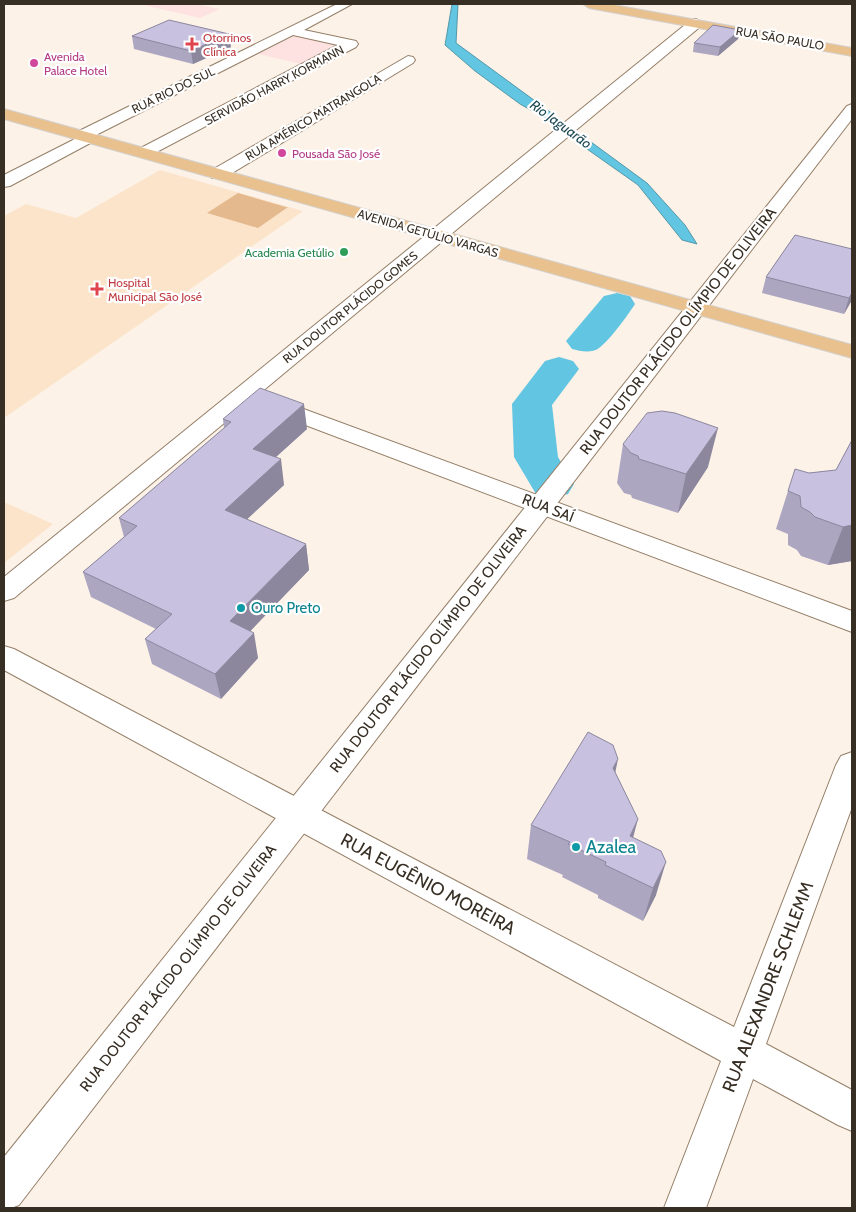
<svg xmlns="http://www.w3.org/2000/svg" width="856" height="1212" font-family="Cabin,sans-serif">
<rect width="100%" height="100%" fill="#fcf2e8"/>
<path fill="#fce4cb" d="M 160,170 L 303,211 L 4,418 L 4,216 L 26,204 L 76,218 Z
M 4,502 L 53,524 L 4,563 Z"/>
<path fill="#fee2e2" d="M 139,4 L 196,4 L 220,9 L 200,18 Z
M 298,34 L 340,44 L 301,64 L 258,54 Z"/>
<path fill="#e4b98d" d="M 238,193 L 286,207 L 288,207 L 258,228 L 207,213 Z"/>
<path fill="#62c5e1" stroke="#5598a8" d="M 452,4 L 458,4 L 456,43 L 647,183 L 685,225 L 697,244 L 682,240 L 638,185 L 587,149 L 550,121 L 520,104 L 475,71 L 445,45 Z"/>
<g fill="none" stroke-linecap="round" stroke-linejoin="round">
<path fill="#62c5e1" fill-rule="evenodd" d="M 617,293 L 630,296 L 635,304 C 628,315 609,341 599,348 C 591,354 580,351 572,349 L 566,341 L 604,296 Z
M 559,357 L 573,361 L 579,369 L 552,405 L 558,457 L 574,484 L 568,494 L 552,498 L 536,494 L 514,457 L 512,404 L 545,361 Z"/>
<defs>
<path id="minor" d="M 337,4 L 352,4 L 304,30 L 356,41 L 358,44 L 356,47 L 149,156 L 137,156 L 135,153 L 137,150 L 338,45 L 293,35 L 94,136 L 96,138 L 94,141 L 10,186 L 4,187 L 4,175 L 75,139 L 73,136 L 75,133 Z
M 696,19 L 702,23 L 701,26 L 14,598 L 4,601 L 4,577 L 691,20 Z
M 408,56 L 413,57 L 415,60 L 413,63 L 224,178 L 212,178 L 210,174 L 212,170 Z
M 271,397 L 852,611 L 852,632 L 263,409 L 260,404 L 263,399 Z
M 4,646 L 14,649 L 734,1027 L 836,765 L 841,756 L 852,752 L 852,807 L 766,1044 L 852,1090 L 852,1131 L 838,1125 L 753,1079 L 706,1208 L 664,1208 L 721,1061 L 4,670 Z"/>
<path id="secondary" d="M 852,104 L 852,119 L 19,1205 L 11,1208 L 4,1208 L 4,1157 L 847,106 Z"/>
<path id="primary" d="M 583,4 L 608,4 L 852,48 L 852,56 L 589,8 Z
M 4,109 L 852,345 L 852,358 L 4,119 Z"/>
</defs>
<use href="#minor" stroke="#957f68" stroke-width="2"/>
<use href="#secondary" stroke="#957f68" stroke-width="2"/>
<use href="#primary" stroke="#d3d1cf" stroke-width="2"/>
<use href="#minor" fill="#fff" fill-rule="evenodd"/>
<use href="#secondary" fill="#fff" fill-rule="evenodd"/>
<use href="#primary" fill="#e9c18e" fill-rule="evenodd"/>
</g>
<path fill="#aca6c1" d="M 740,30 L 738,39 L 718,56 L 693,52 L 694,43 Z
M 132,36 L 231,47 L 193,64 L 134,49 Z
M 795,235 L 852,300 L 844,314 L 762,293 L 766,277 Z
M 223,419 L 307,429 L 276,457 L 284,485 L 247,519 L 306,544 L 309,570 L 250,631 L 258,658 L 221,699 L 152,664 L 145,639 L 156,629 L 91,597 L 83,572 L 124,537 L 119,518 L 224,428 Z
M 852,440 L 852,561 L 828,565 L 801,556 L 797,550 L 788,545 L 788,534 L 776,529 L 788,491 L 809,473 L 836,470 Z
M 623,444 L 708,467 L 678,513 L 632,498 L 631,495 L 624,493 L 617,483 Z
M 531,825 L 634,838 L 656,895 L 643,921 L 598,898 L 598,895 L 562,877 L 563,875 L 527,859 Z"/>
<path fill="#8c879d" d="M 740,30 L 738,39 L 718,56 L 720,47 Z
M 229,34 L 231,47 L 193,64 L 191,51 Z
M 852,293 L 852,300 L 844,314 L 849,298 Z
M 304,404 L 307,429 L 257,474 L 253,449 Z
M 718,428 L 708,467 L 678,513 L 686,474 Z
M 281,459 L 284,485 L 230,535 L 225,510 Z
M 852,525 L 852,561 L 828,565 L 843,527 Z
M 306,544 L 309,570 L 235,647 L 230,621 Z
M 254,633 L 258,658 L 221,699 L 215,674 Z
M 618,759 L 611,794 L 613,768 Z
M 638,819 L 629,853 L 630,836 Z
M 666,862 L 656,895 L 643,921 L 653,888 Z"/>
<path fill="#c8c1e0" stroke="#8c879d" d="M 169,20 L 229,34 L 191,51 L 132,36 Z
M 713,25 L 740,30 L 720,47 L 694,43 Z
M 795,235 L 852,249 L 852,293 L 849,298 L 766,277 Z
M 260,388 L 304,404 L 253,449 L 281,459 L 225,510 L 306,544 L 230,621 L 254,633 L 215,674 L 145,639 L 172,614 L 83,572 L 137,526 L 119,518 L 231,422 L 223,419 Z
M 662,411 L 675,413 L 718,428 L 686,474 L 639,459 L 638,456 L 631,453 L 623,444 L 647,413 Z
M 852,440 L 852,525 L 843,527 L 815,517 L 810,512 L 801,507 L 800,496 L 788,491 L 795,469 L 809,473 L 836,470 Z
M 588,732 L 613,745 L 618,759 L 613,768 L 638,819 L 630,836 L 661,851 L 666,862 L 653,888 L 605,865 L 606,862 L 568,844 L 570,842 L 531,825 Z"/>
<g fill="#e0444e" stroke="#fff" stroke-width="2">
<path d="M189.5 36.5h5v5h5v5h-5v5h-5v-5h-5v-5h5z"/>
<path d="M94.5 281.5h5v5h5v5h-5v5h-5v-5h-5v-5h5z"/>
</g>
<g fill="#d1479c" stroke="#fff" stroke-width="2">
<circle cx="34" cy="63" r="5"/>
<circle cx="282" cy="153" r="5"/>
</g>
<circle fill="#2e9e5b" stroke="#fff" stroke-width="2" cx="344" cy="252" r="5"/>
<g fill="#0f9aa8" stroke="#fff" stroke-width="2">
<circle cx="241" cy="608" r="5"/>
<circle cx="576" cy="847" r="5"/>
</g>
<g text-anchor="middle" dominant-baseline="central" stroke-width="4.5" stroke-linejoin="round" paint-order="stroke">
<g font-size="12" fill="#be3a42" stroke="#fff" text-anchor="start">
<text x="203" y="37">Otorrinos<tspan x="203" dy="14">Clínica</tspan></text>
<text x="108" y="282">Hospital<tspan x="108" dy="14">Municipal São José</tspan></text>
</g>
<g font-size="12" fill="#372e24" stroke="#fff">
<text transform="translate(780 38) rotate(10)">RUA SÃO PAULO</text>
<text transform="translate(274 85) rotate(-28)">SERVIDÃO HARRY KORMANN</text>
<text transform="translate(173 90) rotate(-26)">RUA RIO DO SUL</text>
<text transform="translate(313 117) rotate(-31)">RUA AMÉRICO MATRANGOLA</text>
<text transform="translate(428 233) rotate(16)">AVENIDA GETÚLIO VARGAS</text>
<text transform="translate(350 307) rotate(-39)">RUA DOUTOR PLÁCIDO GOMES</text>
</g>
<g font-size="12" fill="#b23c85" stroke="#fff" text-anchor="start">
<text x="44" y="56">Avenida<tspan x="44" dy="14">Palace Hotel</tspan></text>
<text x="292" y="153">Pousada São José</text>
</g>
<g font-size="12" fill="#27864d" stroke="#fff" text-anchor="end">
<text x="334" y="252">Academia Getúlio</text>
</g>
<g font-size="14" font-style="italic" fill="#1b4753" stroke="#fff">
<text transform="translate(561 124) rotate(36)">Rio Jaguarão</text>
</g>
<g font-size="15" fill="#372e24" stroke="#fff">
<text transform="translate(678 331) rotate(-52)">RUA DOUTOR PLÁCIDO OLÍMPIO DE OLIVEIRA</text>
<text transform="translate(548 508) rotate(21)">RUA SAÍ</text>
<text transform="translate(428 649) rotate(-52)">RUA DOUTOR PLÁCIDO OLÍMPIO DE OLIVEIRA</text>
<text transform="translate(178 968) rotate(-52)">RUA DOUTOR PLÁCIDO OLÍMPIO DE OLIVEIRA</text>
</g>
<g font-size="15" fill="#0d838f" stroke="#fff" text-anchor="start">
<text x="251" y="608">Ouro Preto</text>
</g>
<g font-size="18" fill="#0d838f" stroke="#fff" text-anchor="start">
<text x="586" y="847">Azalea</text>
</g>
<g font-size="18" fill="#372e24" stroke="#fff">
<text transform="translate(428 884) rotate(28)">RUA EUGÊNIO MOREIRA</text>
<text transform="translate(768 987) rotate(-69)">RUA ALEXANDRE SCHLEMM</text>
</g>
</g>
<rect width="856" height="1212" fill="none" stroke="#372e24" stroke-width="10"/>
</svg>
